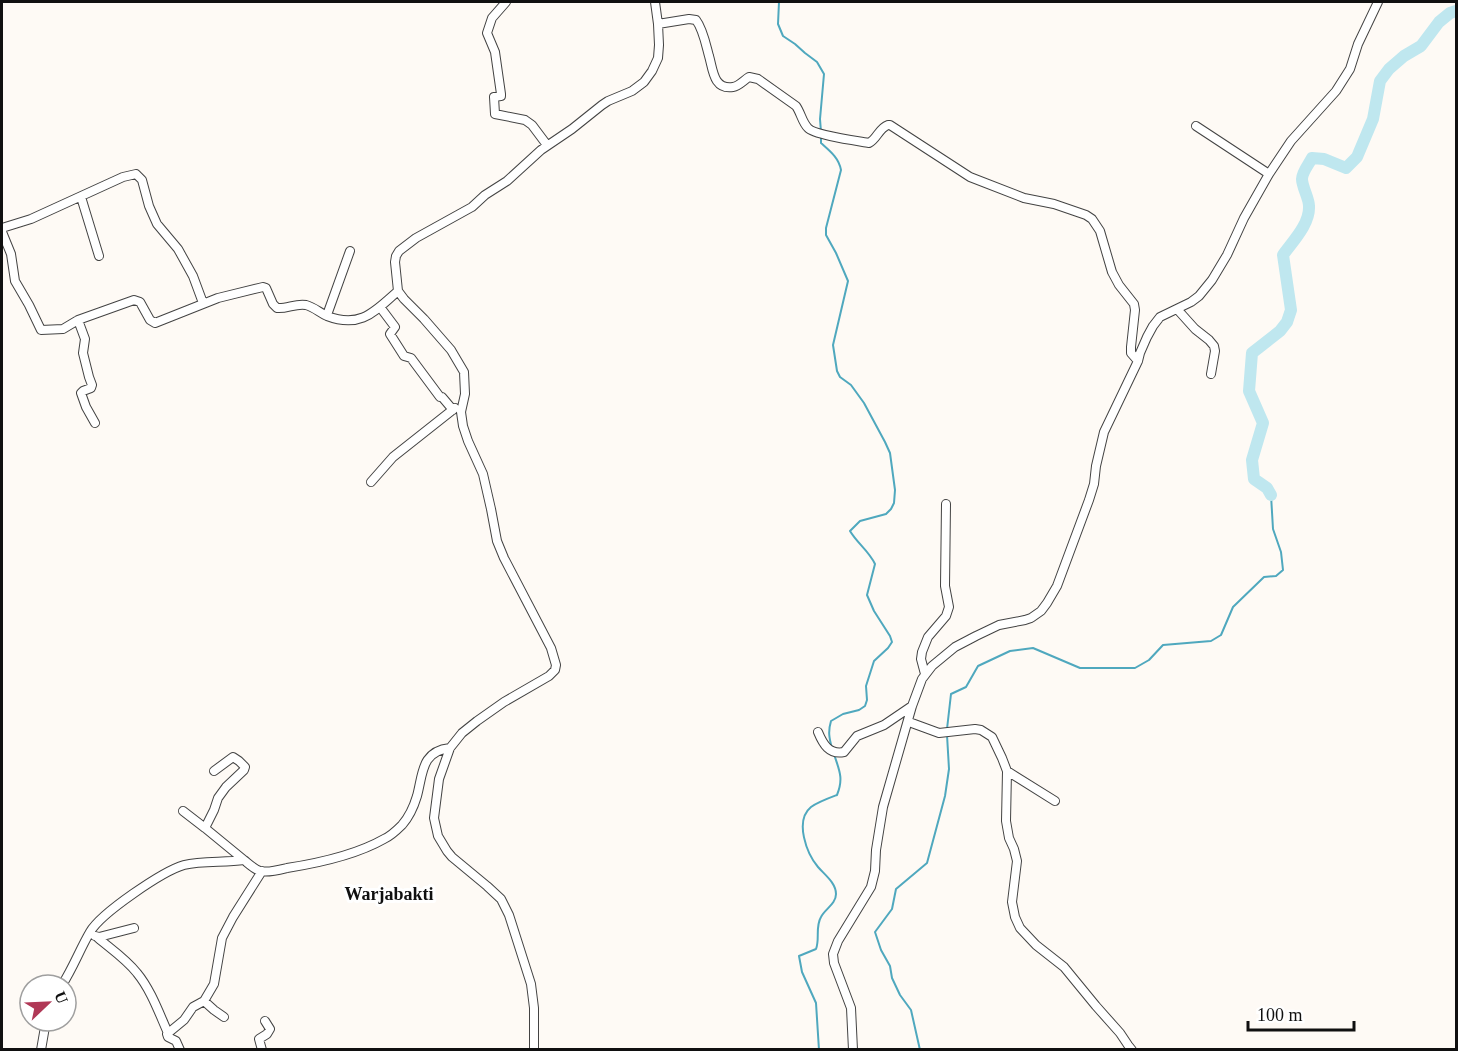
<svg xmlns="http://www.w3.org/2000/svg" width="1458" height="1051" font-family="Georgia,serif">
<rect width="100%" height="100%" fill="#fefaf5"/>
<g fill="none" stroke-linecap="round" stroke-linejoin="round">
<path stroke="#4fa8be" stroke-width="2" d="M 779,2 L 778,24 L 783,36 L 795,44 L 805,53 L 817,62 L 824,74 L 820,119 L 821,132
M 821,137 L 821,143 C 830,151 839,158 841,170 L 826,228 L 826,235 L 836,253 L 848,281 L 833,345 L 837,371 L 840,377 L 851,385 L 864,403 L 885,442 L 890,453 L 895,490 L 894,503 L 891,509 L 886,514 L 860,521 L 850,531 C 857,543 869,551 875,564 L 867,595 L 874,611 L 890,636 L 892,642 L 888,648 L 874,661 L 866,686 L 867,700 L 865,706 L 859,710 L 843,714 L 831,721 C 828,731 829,738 832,748
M 947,729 L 951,694 L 966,687 L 978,666 L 1010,651 L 1033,648 L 1080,668 L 1135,668 L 1149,660 L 1163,645 L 1211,641 L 1221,635 L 1233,607 L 1264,577 L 1276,576 L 1283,570 L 1281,552 L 1273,529 L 1271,495
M 819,1050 L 816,1003 L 802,972 L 799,956 L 816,949 C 820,939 815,927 821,917 C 825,909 836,904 836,894 C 836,883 825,875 818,867 C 807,854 794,821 811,807 C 818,802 829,798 837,795 C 844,778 839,770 834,754
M 920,1050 L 911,1010 L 900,995 L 892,978 L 890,966 L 881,950 L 875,932 L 892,909 L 896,889 L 927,863 L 945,796 L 949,769 L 947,735"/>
<path stroke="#bfe7ef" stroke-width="12" d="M 1271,495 L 1267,488 L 1254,479 L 1252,460 L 1263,423 L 1249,391 L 1252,353 L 1280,331 L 1287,322 L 1291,310 L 1283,255 C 1293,241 1310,224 1309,206 C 1309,198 1302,187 1302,179 C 1302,172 1309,164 1312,158 L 1324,159 L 1346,168 L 1357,157 L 1373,119 L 1380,81 L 1389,69 L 1404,56 L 1421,46 L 1439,22 L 1450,13 L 1456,11"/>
<defs>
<path id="minor" d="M 506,2 L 492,18 L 487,33 L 495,52 L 501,94 L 501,96 L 494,97 L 495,114 L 525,120 L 532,125 L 547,145
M 658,24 L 689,19 L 696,20 C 703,29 706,45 709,56 C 713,69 713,90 733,87 C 739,86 744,80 749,77 L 758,79 L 796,106 C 801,113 802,122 808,128 C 814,135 858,141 869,143 C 877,139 879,128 888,125 L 890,125 L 970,177 L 1024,198 L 1054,204 L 1086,215 L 1092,219 L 1100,231 L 1112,272 L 1119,285 L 1134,304 L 1135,310 L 1131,347 L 1131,353 L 1138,361
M 1196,126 L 1269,174
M 81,197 L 99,256
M 2,228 L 31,219 L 123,177 L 136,174 L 142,180 L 149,206 L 157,224 L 178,249 L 193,276 L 203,303
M 2,232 L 11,254 L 15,281 L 29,305 L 41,330 L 63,329 L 78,320 L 134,300 L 140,302 L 150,320 L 155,323 L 218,298 L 263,287 L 266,288 L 273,304 L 277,308 C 287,309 296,303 306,305 C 314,307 320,313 327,316 C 361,329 375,311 398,291
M 380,307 L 395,327 L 390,334 L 404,356 L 411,358 L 440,397 L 442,397 L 453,410
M 1177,309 L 1195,329 L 1209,340 L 1214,346 L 1215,351 L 1211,374
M 327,315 L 350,251
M 78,320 L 85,339 L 83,353 L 89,377 L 92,385 L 91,388 L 83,391 L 81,393 L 86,407 L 95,423
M 371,482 L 393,457 L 455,408
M 925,674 L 921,659 L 922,652 L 928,637 L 946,616 L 949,607 L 945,586 L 946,504
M 909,722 L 939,733 L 975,729 L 981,730 L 992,737 L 1002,758 L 1007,771 L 1006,821 L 1009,838 L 1014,849 L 1017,861 L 1012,902 L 1015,917 L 1020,928 L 1036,945 L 1064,967 L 1096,1006 L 1120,1033 L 1128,1045 L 1132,1050
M 818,732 C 823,744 829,755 844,752 L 857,736 L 884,725 L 912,706
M 214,771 L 233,757 L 239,761 L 245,767 L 244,770 L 226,787 L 218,798 L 214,810 L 205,828 L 244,860
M 1007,771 L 1055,801
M 183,811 L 205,828
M 95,936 L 99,937 L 134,928
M 98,938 C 111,949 126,959 137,973 C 151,990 159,1013 168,1033
M 62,985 C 73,968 80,949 90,932 C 101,913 163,871 184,865 C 202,860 225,863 244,860 C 249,864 254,869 260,871 C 268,873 279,870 287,868 C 319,863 356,855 384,839 C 391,836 397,830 402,825 C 409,817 414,806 417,796 C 423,774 421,751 450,748
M 204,1001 L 214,1010 L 224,1017
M 41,1050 L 46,1021
M 180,1050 L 176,1041 L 168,1037 L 167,1034 L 184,1020 L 193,1007 L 204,1001 L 214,984 L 222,938 L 233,917 L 262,871
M 262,1050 L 259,1039 L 267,1034 L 270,1029 L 265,1021
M 534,1050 L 534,1008 L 531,984 L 509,915 L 501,899 L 487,886 L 452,857 L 447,851 L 438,836 L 434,818 L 439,779 L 450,748 L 462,733 L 477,721 L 504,702 L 549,676 L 555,670 L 556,665 L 551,648 L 504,558 L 497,541 L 491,509 L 483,474 L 468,441 L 463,426 L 461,412 L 465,394 L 464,372 L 451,350 L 424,319 L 404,299 L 398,291 L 395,262 L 396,256 L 399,251 L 416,238 L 472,207 L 485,195 L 507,181 L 541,150 L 572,129 L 602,105 L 608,101 L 632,91 L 644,82 L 652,71 L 658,58 L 659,45 L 658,24 L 655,2
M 853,1050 L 851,1008 L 834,963 L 833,954 L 838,941 L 871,887 L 875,871 L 876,850 L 883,807 L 912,706 L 922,679 L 932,666 L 955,647 L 976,636 L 999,625 L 1025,620 L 1031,618 L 1041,611 L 1047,603 L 1057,586 L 1089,500 L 1094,484 L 1096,466 L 1104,432 L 1138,361 L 1140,353 L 1147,337 L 1153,326 L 1160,317 L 1191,302 L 1199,296 L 1212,280 L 1227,255 L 1244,218 L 1269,174 L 1291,141 L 1336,91 L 1350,69 L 1358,44 L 1378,2"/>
</defs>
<use href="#minor" stroke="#434343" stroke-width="10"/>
<use href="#minor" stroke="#fff" stroke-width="8"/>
</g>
<g text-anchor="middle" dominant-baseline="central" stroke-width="6" stroke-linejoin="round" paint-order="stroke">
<g font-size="18" font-weight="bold" fill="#101010" stroke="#fff">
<text x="389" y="894">Warjabakti</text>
</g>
</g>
<rect width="1458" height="1051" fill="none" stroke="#101010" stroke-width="6"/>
<g transform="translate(48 1003) rotate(67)"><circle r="28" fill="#ffffff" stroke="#9f9f9f" stroke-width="1.5"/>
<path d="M0-4.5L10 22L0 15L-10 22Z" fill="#b03856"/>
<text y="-9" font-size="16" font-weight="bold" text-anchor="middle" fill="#101010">U</text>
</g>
<path d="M1248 1021v9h106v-9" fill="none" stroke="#101010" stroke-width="3"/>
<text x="1257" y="1021" font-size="18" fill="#101010" stroke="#ffffff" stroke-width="4.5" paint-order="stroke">100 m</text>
</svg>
